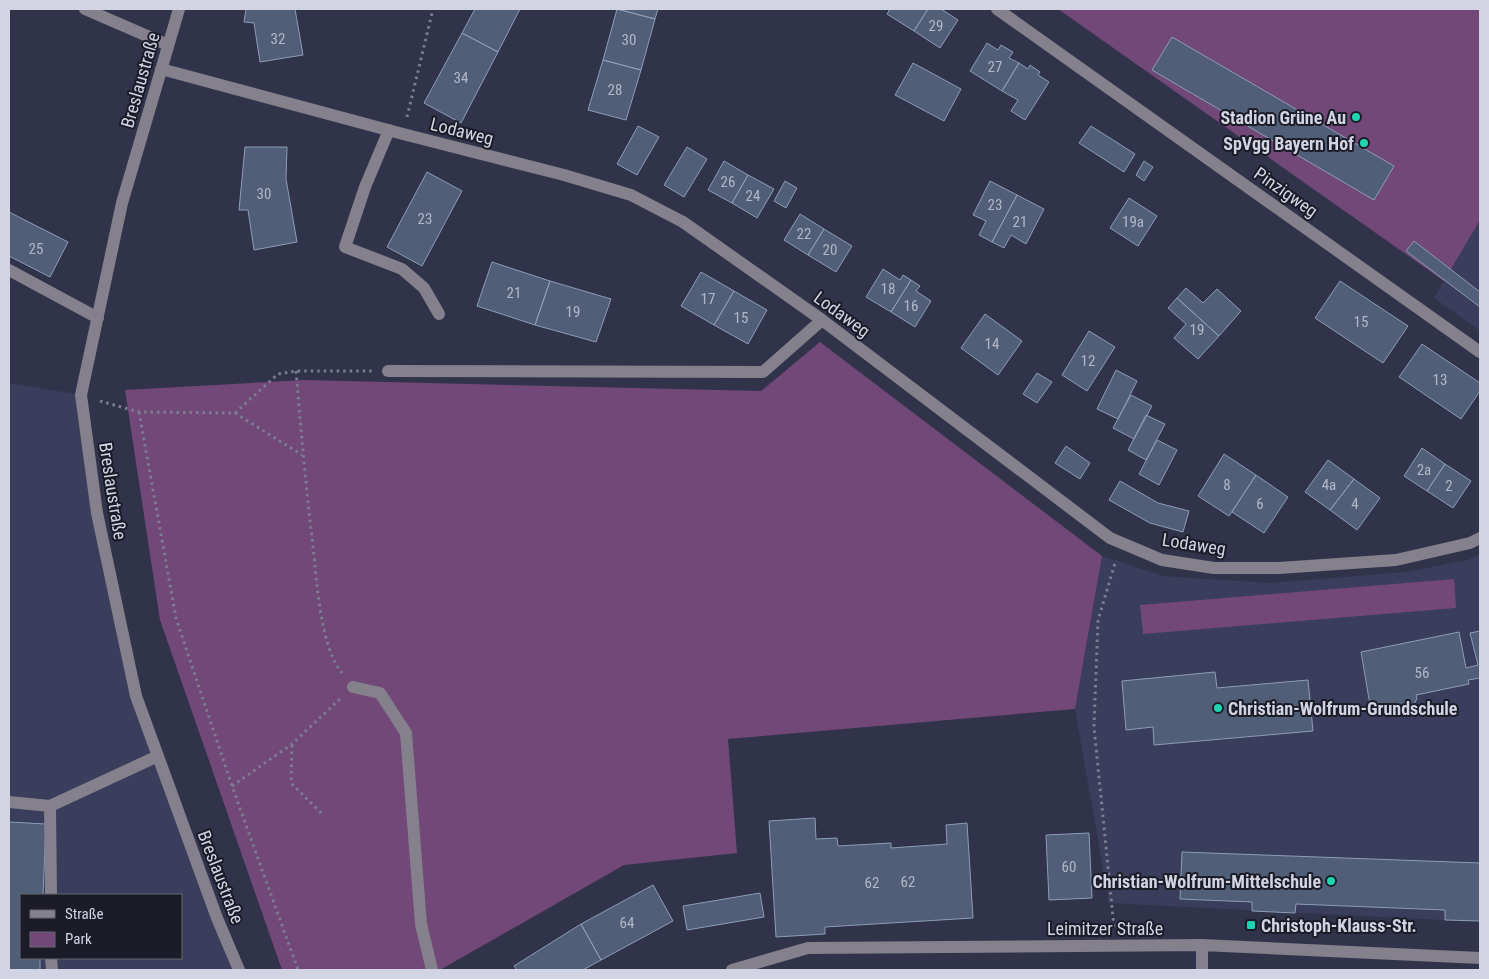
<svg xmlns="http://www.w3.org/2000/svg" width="1489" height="979" font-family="'Roboto Condensed',sans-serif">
<rect width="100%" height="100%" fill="#31334b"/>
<path fill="#3a3d5b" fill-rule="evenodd" d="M 1480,220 L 1480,331 L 1434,298 Z
M 9,383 L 81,395 L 136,696 L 239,970 L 9,970 ZM 21,895 L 181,895 L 181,958 L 21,958 Z
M 1480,554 L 1480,922 L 1109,903 L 1075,709 L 1102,556 L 1163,576 L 1270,583 L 1405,572 L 1468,560 Z"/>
<path fill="#714877" d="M 1058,9 L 1480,9 L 1480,220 L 1444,281 Z
M 820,342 L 1102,556 L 1075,709 L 728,739 L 737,853 L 624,865 L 440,970 L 282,970 L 160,620 L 125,390 L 304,380 L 761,391 Z
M 1454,579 L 1456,608 L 1143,634 L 1140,605 Z"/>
<path fill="#505f77" stroke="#8d9db7" d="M 246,9 L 295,9 L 303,55 L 260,62 L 254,23 L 244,22 Z
M 475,9 L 520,9 L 498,52 L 462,33 Z
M 617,9 L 655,19 L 641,70 L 603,60 Z
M 617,9 L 658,9 L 655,19 Z
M 890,9 L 928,9 L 914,31 L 887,14 Z
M 928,9 L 941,9 L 958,20 L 940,48 L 914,31 Z
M 462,33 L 498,52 L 461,123 L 424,103 Z
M 1172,37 L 1394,166 L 1374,200 L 1152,70 Z
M 987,43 L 998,50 L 1001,45 L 1013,52 L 1009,58 L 1019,63 L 1002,91 L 970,71 Z
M 603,60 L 641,70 L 626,120 L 588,110 Z
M 913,63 L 961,89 L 944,121 L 895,95 Z
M 1019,63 L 1028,69 L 1030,65 L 1040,72 L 1038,75 L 1049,82 L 1025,120 L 1011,111 L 1018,100 L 1002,91 Z
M 638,126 L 659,137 L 637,175 L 617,164 Z
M 1091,126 L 1135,154 L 1124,172 L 1079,143 Z
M 245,147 L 287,147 L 286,179 L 297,242 L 254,250 L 248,210 L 239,210 Z
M 687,147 L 707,159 L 684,197 L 664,185 Z
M 724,161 L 748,175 L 732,203 L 708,190 Z
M 1144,161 L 1153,167 L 1144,181 L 1136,175 Z
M 427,172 L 462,191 L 422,266 L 387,247 Z
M 748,175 L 774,189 L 757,218 L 732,203 Z
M 785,181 L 797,188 L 786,208 L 774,201 Z
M 990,181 L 1017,195 L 992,242 L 979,235 L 986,221 L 973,215 Z
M 1017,195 L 1044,209 L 1026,244 L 1011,235 L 1004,248 L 992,242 Z
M 1129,198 L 1157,216 L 1138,246 L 1110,228 Z
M 9,212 L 68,242 L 50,277 L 9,256 Z
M 800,214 L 824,229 L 808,255 L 784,240 Z
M 824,229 L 852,246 L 836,272 L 808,255 Z
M 1414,241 L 1480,292 L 1480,307 L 1406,251 Z
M 492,262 L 550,281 L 535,325 L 477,306 Z
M 883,269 L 900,280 L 903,275 L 911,280 L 891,312 L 866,297 Z
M 701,272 L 734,291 L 714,325 L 681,306 Z
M 911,280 L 920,286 L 916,291 L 931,301 L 915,327 L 891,312 Z
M 550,281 L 611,299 L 596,342 L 535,325 Z
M 1340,281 L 1408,326 L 1383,363 L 1315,318 Z
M 1186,288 L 1203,303 L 1217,289 L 1241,311 L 1219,336 L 1177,298 Z
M 734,291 L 767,310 L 748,344 L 714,325 Z
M 1177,298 L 1219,336 L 1198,359 L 1174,338 L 1186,324 L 1168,308 Z
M 985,314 L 1022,341 L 998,375 L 961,348 Z
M 1089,331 L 1115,347 L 1087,391 L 1062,375 Z
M 1422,344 L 1480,383 L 1480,391 L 1461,419 L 1399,377 Z
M 1116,370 L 1137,381 L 1118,419 L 1097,409 Z
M 1037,373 L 1052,382 L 1037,403 L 1023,394 Z
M 1131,395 L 1152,406 L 1134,439 L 1113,428 Z
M 1146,415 L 1165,424 L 1146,460 L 1128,450 Z
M 1157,440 L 1177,450 L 1159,485 L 1139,474 Z
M 1066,446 L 1090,463 L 1080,479 L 1055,463 Z
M 1422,448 L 1445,464 L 1427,491 L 1404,476 Z
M 1224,454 L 1256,475 L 1229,516 L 1198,496 Z
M 1328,460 L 1354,479 L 1330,510 L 1305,492 Z
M 1445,464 L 1471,481 L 1453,508 L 1427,491 Z
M 1256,475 L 1288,497 L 1264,533 L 1232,512 Z
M 1354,479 L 1380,498 L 1357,530 L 1330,510 Z
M 1120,481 L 1158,503 L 1189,511 L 1183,532 L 1150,523 L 1109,500 Z
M 1480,631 L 1480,678 L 1468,680 L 1469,684 L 1416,695 L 1417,699 L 1412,707 L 1401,714 L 1394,714 L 1386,711 L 1379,703 L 1370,705 L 1361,652 L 1459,632 L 1466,668 L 1478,665 L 1470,633 Z
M 1215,672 L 1217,688 L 1308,680 L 1313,731 L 1154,745 L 1153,727 L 1126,730 L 1122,681 Z
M 815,818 L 816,839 L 837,838 L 838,846 L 891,843 L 891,848 L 947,844 L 946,825 L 967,823 L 973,918 L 825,927 L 825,934 L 776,937 L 769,821 Z
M 9,822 L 46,824 L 43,895 L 21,895 L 21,958 L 40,958 L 40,970 L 9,970 Z
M 1089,833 L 1092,898 L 1049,900 L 1046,835 Z
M 1182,852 L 1480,863 L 1480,921 L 1445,920 L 1445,910 L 1296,904 L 1295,913 L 1252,911 L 1252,902 L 1180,899 Z
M 653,885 L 673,921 L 601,960 L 581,924 Z
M 760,893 L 764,917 L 687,930 L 683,906 Z
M 581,924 L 601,960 L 583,970 L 517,970 L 514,966 Z"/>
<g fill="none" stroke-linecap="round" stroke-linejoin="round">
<path stroke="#7b7d91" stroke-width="3" stroke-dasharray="2.5 4" stroke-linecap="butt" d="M 407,117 L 433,9
M 296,371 C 301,430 306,488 313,547 C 317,582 320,646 342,673
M 100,401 L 139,412 L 235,413 L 302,455
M 139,412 L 176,618 L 232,786 L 298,970
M 235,413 L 278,374 L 296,371 L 372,371
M 292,745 L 291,783 L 323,815
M 232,786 L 292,744 L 340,699
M 1114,927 L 1094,727 L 1098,620 L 1116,560"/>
<path stroke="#84808c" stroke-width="12" d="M 85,9 L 168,45
M 179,9 L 122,203 L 81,395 L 97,513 L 136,696 L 217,918 L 239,970
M 997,9 L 1480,352
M 161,69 L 403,134 L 564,175 L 631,195 L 683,222 L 822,320 L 1110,538 L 1162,560 L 1214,568 L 1279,568 L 1396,560 L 1470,543 L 1480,538
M 389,130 L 365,187 L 345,247 L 402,269 L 424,288 L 439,314
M 9,270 L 98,318
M 388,371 L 763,372 L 822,320
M 353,687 L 380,693 L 406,733 L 421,924 L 432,970
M 9,802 L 50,806 L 158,756
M 50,806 L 51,895
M 51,958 L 52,970
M 732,970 L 808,948 L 1202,945 L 1480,958
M 1202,970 L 1202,945"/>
</g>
<g fill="#1fd5b0" stroke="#1b1c27" stroke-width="2">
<circle cx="1356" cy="117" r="5"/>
<circle cx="1364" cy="143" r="5"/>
<circle cx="1218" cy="708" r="5"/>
<circle cx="1331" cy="881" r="5"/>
<rect x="1246" y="920" width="10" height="10" rx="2.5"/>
</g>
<g text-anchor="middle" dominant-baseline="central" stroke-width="4" stroke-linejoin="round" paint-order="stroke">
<g font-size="15" fill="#b2b7c8">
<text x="936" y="26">29</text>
<text x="278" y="39">32</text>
<text x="629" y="40">30</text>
<text x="995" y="67">27</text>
<text x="461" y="78">34</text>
<text x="615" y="90">28</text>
<text x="728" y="182">26</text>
<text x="264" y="194">30</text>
<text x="753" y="196">24</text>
<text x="995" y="205">23</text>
<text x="425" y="219">23</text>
<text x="1020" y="222">21</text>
<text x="1133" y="222">19a</text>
<text x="804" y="234">22</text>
<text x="36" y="249">25</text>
<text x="830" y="250">20</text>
<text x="888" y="289">18</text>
<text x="514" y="293">21</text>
<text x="708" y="299">17</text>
<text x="911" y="306">16</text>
<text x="573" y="312">19</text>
<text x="741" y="318">15</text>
<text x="1361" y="322">15</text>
<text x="1197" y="330">19</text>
<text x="992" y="344">14</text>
<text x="1088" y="361">12</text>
<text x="1440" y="380">13</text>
<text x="1424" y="470">2a</text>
<text x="1227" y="485">8</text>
<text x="1329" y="485">4a</text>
<text x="1449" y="486">2</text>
<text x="1260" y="504">6</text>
<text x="1355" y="504">4</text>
<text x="1422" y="673">56</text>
<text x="1069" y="867">60</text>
<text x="908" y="882">62</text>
<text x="872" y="883">62</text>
<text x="627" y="923">64</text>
</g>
<g font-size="18" fill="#d2d4e3" stroke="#1b1c27">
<text transform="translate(140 80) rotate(-74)">Breslaustraße</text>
<text transform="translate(462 131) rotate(14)">Lodaweg</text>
<text transform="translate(1286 192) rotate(35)">Pinzigweg</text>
<text transform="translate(842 314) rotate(36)">Lodaweg</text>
<text transform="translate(113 491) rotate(81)">Breslaustraße</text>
<text transform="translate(1194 544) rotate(9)">Lodaweg</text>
<text transform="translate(221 877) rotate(69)">Breslaustraße</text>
<text x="1105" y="928">Leimitzer Straße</text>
</g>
<g font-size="18" font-weight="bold" fill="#d2d4e3" stroke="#1b1c27" text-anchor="end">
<text x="1346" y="117">Stadion Grüne Au</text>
<text x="1354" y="143">SpVgg Bayern Hof</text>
<text x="1228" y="708" text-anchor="start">Christian-Wolfrum-Grundschule</text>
<text x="1321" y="881">Christian-Wolfrum-Mittelschule</text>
<text x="1261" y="925" text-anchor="start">Christoph-Klauss-Str.</text>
</g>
</g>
<rect width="1489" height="979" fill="none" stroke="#d2d4e3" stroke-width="20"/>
<rect x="20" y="894" width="162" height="65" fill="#1b1c27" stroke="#646672"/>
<rect x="30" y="910" width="25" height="8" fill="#84808c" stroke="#646672"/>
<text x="65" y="919" font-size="15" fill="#d2d4e3">Straße</text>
<rect x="30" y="932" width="25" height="15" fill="#714877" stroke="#646672"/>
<text x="65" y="944" font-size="15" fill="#d2d4e3">Park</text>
</svg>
